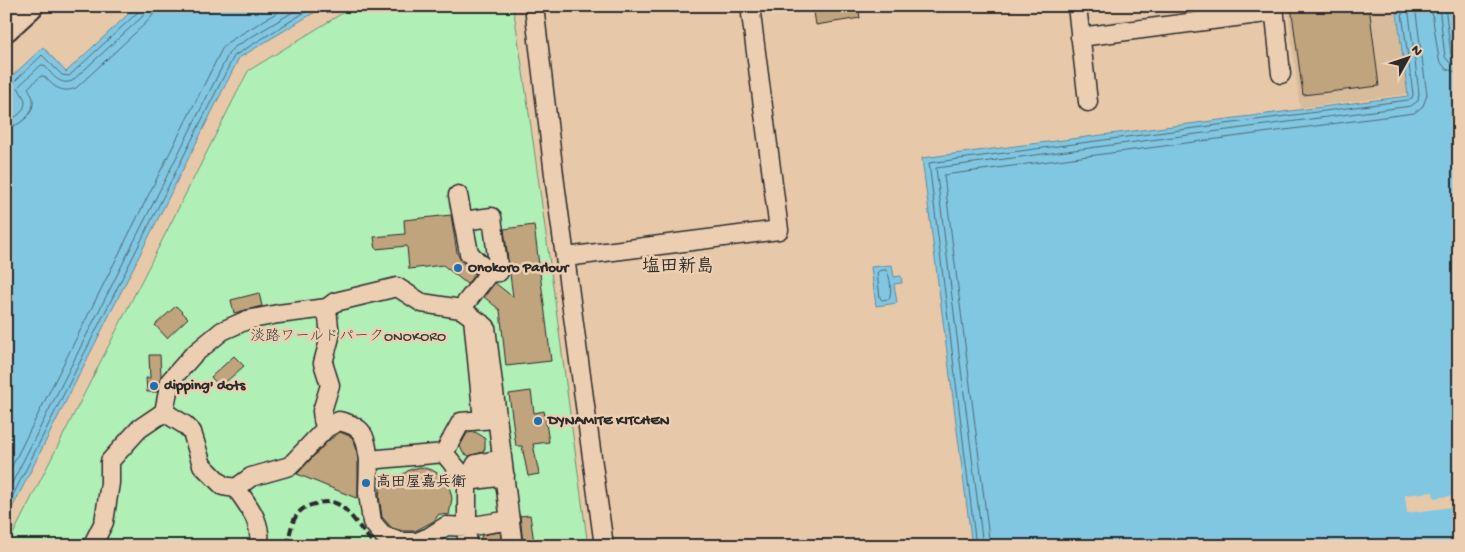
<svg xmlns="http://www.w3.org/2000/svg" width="1465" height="552" font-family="'Gochi Hand','Klee One',sans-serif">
<rect width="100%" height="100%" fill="#e7c9aa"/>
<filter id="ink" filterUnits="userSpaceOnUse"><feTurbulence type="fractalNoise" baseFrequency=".02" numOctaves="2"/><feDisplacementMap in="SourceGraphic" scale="10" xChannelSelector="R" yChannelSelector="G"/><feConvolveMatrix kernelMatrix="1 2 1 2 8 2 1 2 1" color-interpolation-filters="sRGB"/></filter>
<g filter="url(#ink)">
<path fill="#d7bb9a" d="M 1287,6 L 1395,6 L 1407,94 L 1300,108 Z"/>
<path fill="#b0efb6" stroke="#6e8d70" d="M 354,6 L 513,6 C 541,186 563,366 588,546 L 7,546 L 248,71 Z"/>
<path fill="#81c7e2" stroke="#5f8999" d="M 137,6 L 325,6 L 239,58 L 6,520 L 6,110 L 15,102 L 6,93 L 6,82 L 43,47 L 66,72 Z
M 1396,6 L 1450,6 L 1459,72 L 1459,546 L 972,546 L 922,158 L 1408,96 Z
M 892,265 L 894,277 L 901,276 L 902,283 L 894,284 L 897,303 L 876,306 L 871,267 Z"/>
<path fill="#e7c9aa" d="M 1433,492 L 1434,498 L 1459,495 L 1459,506 L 1407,513 L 1405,495 Z"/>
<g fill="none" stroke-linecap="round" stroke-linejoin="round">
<path stroke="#4d6974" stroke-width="1" d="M 1431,6 L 1439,60 L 1446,69 L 1459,73
M 1439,6 L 1445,57 L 1450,63 L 1459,65
M 1445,6 L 1451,55 L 1454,58 L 1459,59
M 6,86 L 8,88 L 12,84 L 42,55 L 62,75 L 69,76 L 138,12 L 140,6
M 6,120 C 17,119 26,110 25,100 L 18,87 L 41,65 L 44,65 C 52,74 59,86 72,81 L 143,16 L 146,6
M 6,127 C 20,127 35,114 33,99 C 32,95 30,91 28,88 L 41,76 L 44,76 C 53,86 61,94 76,88 L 148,21 L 153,15 L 154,6
M 886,270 C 891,277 892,292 889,299 L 882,300 L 880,298 L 877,273 L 879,271 Z
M 6,478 L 222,49 L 228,42 L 288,6
M 6,495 L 229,53 L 233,48 L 303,6
M 6,509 L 234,56 L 315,6
M 976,546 L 929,163 L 1408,100 L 1412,98 L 1413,94 L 1401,6
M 983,546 L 936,168 L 1411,106 L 1418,101 L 1419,93 L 1408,6
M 990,546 L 944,175 L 1414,113 L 1423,106 L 1427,95 L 1415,6"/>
</g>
<path fill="#c0a47d" stroke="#2b2b2b" d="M 813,6 L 858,6 L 860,18 L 816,25 Z
M 1291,6 L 1369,6 L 1379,86 L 1303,95 Z
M 451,215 L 457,253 L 461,261 L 475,274 L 467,284 L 443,265 L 409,269 L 407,246 L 376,249 L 374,237 L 405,234 L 404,220 Z
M 534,225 L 551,361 L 506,366 L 500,310 L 484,297 L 495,283 L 513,297 L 504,229 Z
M 259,293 L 262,306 L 234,313 L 231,300 Z
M 176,306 L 188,318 L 167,338 L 155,325 Z
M 149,355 L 160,355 L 161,376 L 157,392 L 147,392 L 146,378 L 150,378 Z
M 234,356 L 244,366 L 220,387 L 211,377 Z
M 531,391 L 534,413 L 544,411 L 549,442 L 533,444 L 539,474 L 528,476 L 522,446 L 516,446 L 509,394 Z
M 340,432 L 352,437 L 356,447 L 358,461 L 358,497 L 356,498 L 297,474 L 328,441 Z
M 475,432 L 482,436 L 485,439 L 485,448 L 483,452 L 469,456 L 463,453 L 460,446 L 467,433 Z
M 420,467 L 432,470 L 442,476 L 449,486 L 452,498 L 449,515 L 439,514 L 434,521 L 415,531 L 403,531 L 392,528 L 382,517 L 379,496 L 381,483 L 392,487 L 399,477 L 409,470 Z
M 530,515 L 534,542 L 523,543 L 520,516 Z
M 500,532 L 502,546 L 478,546 L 482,535 Z"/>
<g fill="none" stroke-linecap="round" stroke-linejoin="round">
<defs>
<path id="minor" d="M 534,6 L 555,183 L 604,546
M 1077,6 L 1088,102
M 1274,6 L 1281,74
M 1080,37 L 1274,12
M 463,221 L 492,217 L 499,272 L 489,273
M 566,257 L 779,230 L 750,6
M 461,309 L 486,327 L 513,546
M 473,318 L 483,420
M 164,412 L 185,425 L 192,432 L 202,465 L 223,486 L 236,488 L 251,477 L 290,466 L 326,428 L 339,421 C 365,427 365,435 369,460 L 444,453 L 467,481 L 467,546
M 326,428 L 323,420 L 322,411 L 330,385 L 323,363 L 330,337 L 327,308
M 444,453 L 461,422 L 493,419
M 369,460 L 368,493 L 372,522 L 384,536 L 401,542 L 417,542 L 429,537 L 446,526 L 467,527 L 510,520
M 467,481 L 476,464 L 502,459
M 467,481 L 505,476
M 236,488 C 249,507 262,521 259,546
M 92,546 L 104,522 L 110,483 L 110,461 L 139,429 L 164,412 L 170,381 L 193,355 L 222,331 L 247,320 L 278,314 L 327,308 L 335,302 L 397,287 L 422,303 L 461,309 L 489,273 L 469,253 L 458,195"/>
<path id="highway" d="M 6,28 L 30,6"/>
</defs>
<use href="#minor" stroke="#2b2b2b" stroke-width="21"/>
<use href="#highway" stroke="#2b2b2b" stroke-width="29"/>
<use href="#minor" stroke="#ecceb2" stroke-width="18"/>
<use href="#highway" stroke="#ecceb2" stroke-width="25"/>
<path stroke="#2b2b2b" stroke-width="4" stroke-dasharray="8 4" stroke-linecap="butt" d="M 287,546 C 292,526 292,509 315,504 C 321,502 329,501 335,503 C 348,507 360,530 370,539 C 373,542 377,544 380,546"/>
</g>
</g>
<g fill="#1f6fb2" stroke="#ecceb2" stroke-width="2">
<circle cx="458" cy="268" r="5"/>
<circle cx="154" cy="386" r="5"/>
<circle cx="538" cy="421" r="5"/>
<circle cx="366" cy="483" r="5"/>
</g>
<g text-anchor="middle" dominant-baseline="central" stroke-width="5" stroke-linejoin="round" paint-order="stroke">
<g font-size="15" font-weight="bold" fill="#2b2b2b" stroke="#ecceb2" text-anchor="start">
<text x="468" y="268">Onokoro Parlour</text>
<text x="164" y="386">dipping' dots</text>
<text x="548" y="421">DYNAMITE KITCHEN</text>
<text x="376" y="483">高田屋嘉兵衛</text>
</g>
<g font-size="15" fill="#383f39" stroke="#ecceb2">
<text x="348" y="337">淡路ワールドパークONOKORO</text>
</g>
<g font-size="18" font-weight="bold" fill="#2b2b2b" stroke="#ecceb2">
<text x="678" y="267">塩田新島</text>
</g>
</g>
<rect width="1465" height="552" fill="none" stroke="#ecceb2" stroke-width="25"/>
<rect x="12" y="12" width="1440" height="527" fill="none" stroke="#2b2b2b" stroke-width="2" filter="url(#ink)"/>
<g transform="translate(1408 58) rotate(50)" stroke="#ecceb2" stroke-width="4" paint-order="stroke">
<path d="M0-4L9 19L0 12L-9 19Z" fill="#2b2b2b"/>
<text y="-8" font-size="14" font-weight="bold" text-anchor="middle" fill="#2b2b2b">N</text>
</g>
</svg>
